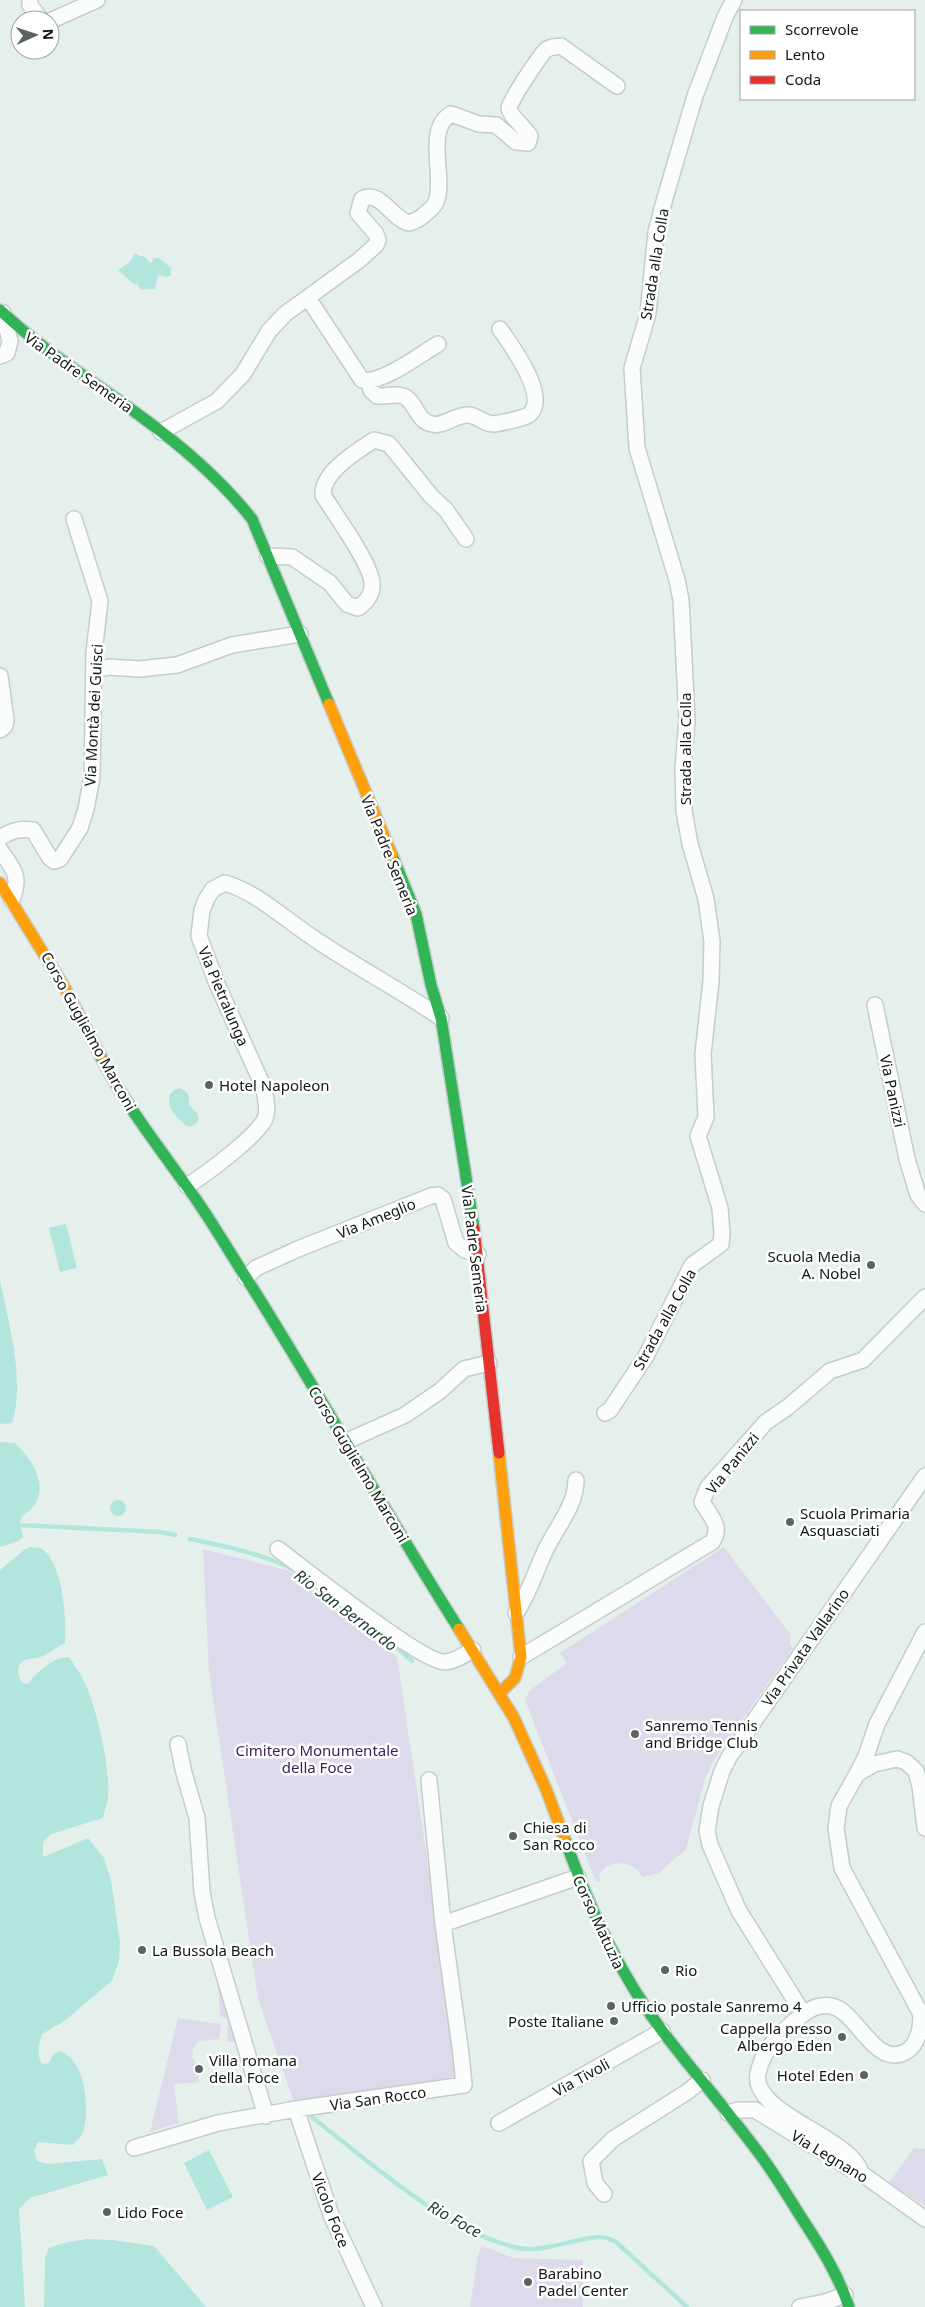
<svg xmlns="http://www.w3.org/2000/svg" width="925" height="2307" font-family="'Noto Sans',sans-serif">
<rect width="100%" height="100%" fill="#e5f0ed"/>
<path fill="#dddaec" d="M 724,1547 L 790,1634 L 790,1645 L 793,1648 L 714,1760 L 705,1779 L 686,1849 L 659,1873 L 642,1877 C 635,1861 608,1857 599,1875 L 601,1881 L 596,1882 L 525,1700 L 529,1691 L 567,1663 L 560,1653 Z
M 203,1549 L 290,1571 L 397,1657 L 460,2079 L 295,2105 L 258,1999 L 209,1672 Z
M 224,1983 L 239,2042 L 227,2042 L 228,2020 L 220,2015 L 218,1985 Z
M 178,2018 L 221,2024 L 219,2039 L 199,2041 L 193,2048 L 192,2057 L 197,2065 L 199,2082 L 174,2084 L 179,2123 L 150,2132 Z
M 914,2148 L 925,2149 L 925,2206 L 889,2183 Z
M 482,2246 L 514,2258 L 583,2260 L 583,2307 L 470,2307 L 478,2255 Z"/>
<path fill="#b2e6dc" d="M 135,253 L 140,256 L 144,256 L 150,263 L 152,263 L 153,258 L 159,258 L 171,268 L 171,275 L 167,277 L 158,275 L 155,289 L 141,290 L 137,284 L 133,283 L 118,270 L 130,262 Z
M 179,1088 C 189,1091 189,1096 189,1105 C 195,1112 201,1113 197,1123 L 190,1127 C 176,1122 157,1095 179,1088 Z
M 66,1224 L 77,1268 L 60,1272 L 49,1228 Z
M 0,1279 C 8,1322 26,1380 12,1423 L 0,1424 Z
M 0,1442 L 15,1443 C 32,1459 50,1486 32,1508 C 27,1513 21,1515 20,1523 C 19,1527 23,1532 23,1537 L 18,1541 L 0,1547 Z
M110 1508a8 8 0 1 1 16 0a8 8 0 1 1-16 0Z
M 31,1547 C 35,1548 39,1547 42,1549 C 63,1562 67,1621 65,1643 C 57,1647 49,1653 41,1657 C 35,1659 31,1658 25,1660 C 15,1663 18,1677 22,1683 L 28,1684 C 35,1673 55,1656 69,1657 C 74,1665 81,1674 85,1683 C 97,1710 111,1770 108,1799 C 107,1805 104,1812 103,1818 L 51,1834 L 43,1842 L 43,1857 L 88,1838 L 104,1858 L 111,1880 L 120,1942 L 119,1961 L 112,1981 L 63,2022 L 42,2034 C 39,2044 36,2054 42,2064 L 49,2063 L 53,2054 L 60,2051 C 86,2059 90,2110 83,2133 C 81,2137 76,2141 73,2145 L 38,2142 L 34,2151 L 37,2161 L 48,2164 L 102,2159 L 108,2175 L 30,2198 L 19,2209 L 25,2307 L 0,2307 L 0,1570 L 24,1550 Z
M 209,2150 L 233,2197 L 207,2210 L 184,2163 Z
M 87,2239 L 113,2240 L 154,2246 L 206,2307 L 44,2307 L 45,2257 L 49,2248 L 64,2243 Z"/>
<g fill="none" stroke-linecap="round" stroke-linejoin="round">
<path stroke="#b2e6dc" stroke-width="4.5" d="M 19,1525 L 161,1532 L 175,1535
M 190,1539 C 225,1546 263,1554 295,1570
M 388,1639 L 412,1661
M 312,2117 C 368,2161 449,2234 519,2248 C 544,2253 577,2237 602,2237 C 606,2237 612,2240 616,2242 L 687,2307"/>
<defs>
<path id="street" d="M 30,0 L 30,5 L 41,20
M 50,21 L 97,0
M 308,298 L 362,380 C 380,385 421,354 438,344
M 0,356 L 7,353 L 10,341 L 3,313
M 369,382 L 371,390 L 377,396 C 385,397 395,393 403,396 C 416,401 416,421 432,424 C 444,427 456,414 469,415 C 478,416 484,424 494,424 C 500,423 527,418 530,414 C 549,395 510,344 500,329
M 161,432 L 217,401 L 243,374 L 269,331 L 285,314 L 358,261 L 376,245 L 378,240 L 376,234 L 358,213 L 362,199 C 380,189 393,220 409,223 C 417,221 421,218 426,213 C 430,210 434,207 436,202 C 446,179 424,129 451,114 L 479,124 L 496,125 L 516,142 L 528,143 L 530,136 C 525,128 510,116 509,108 C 509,102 541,54 546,50 C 551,46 556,47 561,46 L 617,86
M 268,556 L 292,557 L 330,583 L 347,604 L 358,608 C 365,603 372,596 372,586 C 374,567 335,515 323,495 C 322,472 356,452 374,440 L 389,444 L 431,496 L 446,510 L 466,539
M 94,670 L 109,667 L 139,669 L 177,665 L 232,645 L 300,634
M 0,676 L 6,720 L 5,726 L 0,730
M 0,838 C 11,831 19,828 33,830 L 50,858 L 54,861 L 60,859 L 80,828 L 86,809 L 92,777 L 94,653 L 100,601 L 74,519
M 0,850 C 14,870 21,875 12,900
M 875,1005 L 907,1159 L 918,1195 L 925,1204
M 187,1186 C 206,1174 255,1138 265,1119 C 269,1110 265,1097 264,1088 L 217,984 L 199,936 L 202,910 L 207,898 L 213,889 L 225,883 C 258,893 283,918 312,937 C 354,966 399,989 441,1018
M 246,1278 L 256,1268 L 298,1249 L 431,1196 L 438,1195 L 443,1199 L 456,1243 L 465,1250 L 478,1254
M 605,1413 L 610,1410 L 646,1356 L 692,1265 L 721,1244 L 722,1234 L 720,1208 L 698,1136 L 706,1117 L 703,1054 L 711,981 L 712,941 L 706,899 L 690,844 L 684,811 L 683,768 L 687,720 L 681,600 L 677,580 L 637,448 L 632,368 L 648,314 L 656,232 L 665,198 L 695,96 L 725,17 L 734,0
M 347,1441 L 405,1415 L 440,1391 L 464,1369 L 489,1363
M 278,1549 C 302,1567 424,1664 445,1662 C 454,1662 465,1654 473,1650
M 516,1613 C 530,1592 536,1569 547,1547 C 558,1525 576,1505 576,1480
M 521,1657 L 712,1542 C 723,1527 710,1516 702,1502 L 708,1487 L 766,1422 L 788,1407 L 830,1371 L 863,1360 L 925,1297
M 178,1744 L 184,1773 L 197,1818 L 202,1892 L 207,1918 L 266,2116
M 857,1774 L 866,1756 L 877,1724 L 925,1632
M 443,1924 L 578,1877
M 803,2013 L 739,1911 L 710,1845 L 707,1831 L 711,1806 L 722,1771 L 729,1757 L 925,1476
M 296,2109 L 331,2215 L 374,2307
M 728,2113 L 738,2110 L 755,2110 L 851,2169 L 861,2173 L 925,2219
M 499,2123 L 662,2031
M 134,2148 L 218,2123 L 296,2109 L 464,2085 L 461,2054 L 443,1924 L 429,1780
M 861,2173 C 853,2138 750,2113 758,2074 C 761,2056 774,2039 788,2027 C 800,2016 813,2003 831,2006 C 857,2010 875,2071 907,2051 C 919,2043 921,2027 921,2014 L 842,1868 L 836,1828 L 839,1806 L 857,1774 L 874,1764 L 897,1759 L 906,1762 L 916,1771 L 920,1786 L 925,1828
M 604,2194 L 595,2183 L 591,2161 L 613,2139 L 687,2092 L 702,2080
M 800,2307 L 825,2302 L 845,2295"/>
<path id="fast" d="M 0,310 C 44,352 95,382 143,418 C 183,447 222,481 252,519 L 329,704
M 392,855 L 416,914 L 431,985 L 441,1018 L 474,1228
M 100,1055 C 123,1101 155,1142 185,1184 C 207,1213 225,1245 245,1276 C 319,1392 385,1513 459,1629
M 564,1837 C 589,1907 618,1972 663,2032 C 696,2075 732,2116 764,2160 C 777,2178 789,2198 801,2217 C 820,2246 838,2274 849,2307"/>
<path id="slow" d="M 329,704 L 392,855
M 0,883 L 66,990 L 100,1055
M 499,1453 L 521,1657 L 515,1678 L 500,1693
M 459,1629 L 514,1718 L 546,1789 L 564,1837"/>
<path id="jam" d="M 474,1228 L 499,1453"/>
</defs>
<use href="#street" stroke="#c5cdcb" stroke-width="18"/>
<use href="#fast" stroke="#c5cdcb" stroke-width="14"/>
<use href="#slow" stroke="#c5cdcb" stroke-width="14"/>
<use href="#jam" stroke="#c5cdcb" stroke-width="14"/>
<use href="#street" stroke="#fbfdfc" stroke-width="15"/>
<use href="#fast" stroke="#30b455" stroke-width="11"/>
<use href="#slow" stroke="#ff9f0a" stroke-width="11"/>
<use href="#jam" stroke="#e5322d" stroke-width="11"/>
</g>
<g fill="#5b6461" stroke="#fff" stroke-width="2">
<circle cx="209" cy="1085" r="5"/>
<circle cx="871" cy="1265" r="5"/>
<circle cx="790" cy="1522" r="5"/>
<circle cx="635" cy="1734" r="5"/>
<circle cx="513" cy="1836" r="5"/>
<circle cx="142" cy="1950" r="5"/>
<circle cx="665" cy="1970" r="5"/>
<circle cx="611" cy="2006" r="5"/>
<circle cx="614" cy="2021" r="5"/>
<circle cx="842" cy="2037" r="5"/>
<circle cx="199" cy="2069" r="5"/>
<circle cx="864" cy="2075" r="5"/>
<circle cx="107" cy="2212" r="5"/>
<circle cx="528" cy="2282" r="5"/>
</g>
<g text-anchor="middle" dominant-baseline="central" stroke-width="5" stroke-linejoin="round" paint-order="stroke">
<g font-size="15" fill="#111816" stroke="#fff">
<text transform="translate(654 264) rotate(-81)">Strada alla Colla</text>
<text transform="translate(79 372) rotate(35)">Via Padre Semeria</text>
<text transform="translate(93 715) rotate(-87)">Via Montà dei Guisci</text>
<text transform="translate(685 749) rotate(-90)">Strada alla Colla</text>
<text transform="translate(390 855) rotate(68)">Via Padre Semeria</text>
<text transform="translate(224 996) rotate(67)">Via Pietralunga</text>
<text transform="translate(89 1031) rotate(61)">Corso Guglielmo Marconi</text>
<text transform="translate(893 1091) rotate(78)">Via Panizzi</text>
<text transform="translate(376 1218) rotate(-22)">Via Ameglio</text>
<text transform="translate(475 1249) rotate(83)">Via Padre Semeria</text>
<text transform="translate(664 1319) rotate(-61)">Strada alla Colla</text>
<text transform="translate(732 1463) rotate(-51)">Via Panizzi</text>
<text transform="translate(359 1464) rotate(59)">Corso Guglielmo Marconi</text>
<text transform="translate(805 1647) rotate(-55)">Via Privata Vallarino</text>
<text transform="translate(599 1922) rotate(65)">Corso Matuzia</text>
<text transform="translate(581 2077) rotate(-29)">Via Tivoli</text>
<text transform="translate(378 2098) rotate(-8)">Via San Rocco</text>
<text transform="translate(830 2156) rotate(31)">Via Legnano</text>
<text transform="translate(331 2210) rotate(69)">Vicolo Foce</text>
</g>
<g font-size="15" fill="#111816" stroke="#fff" text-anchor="start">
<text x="219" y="1085">Hotel Napoleon</text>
<text x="861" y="1256" text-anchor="end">Scuola Media<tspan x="861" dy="17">A. Nobel</tspan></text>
<text x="800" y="1513">Scuola Primaria<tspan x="800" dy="17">Asquasciati</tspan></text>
<text x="645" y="1725">Sanremo Tennis<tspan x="645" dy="17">and Bridge Club</tspan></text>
<text x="523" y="1827">Chiesa di<tspan x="523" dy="17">San Rocco</tspan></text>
<text x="152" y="1950">La Bussola Beach</text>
<text x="675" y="1970">Rio</text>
<text x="621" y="2006">Ufficio postale Sanremo 4</text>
<text x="604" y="2021" text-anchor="end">Poste Italiane</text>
<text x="832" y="2028" text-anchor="end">Cappella presso<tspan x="832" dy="17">Albergo Eden</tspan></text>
<text x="209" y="2060">Villa romana<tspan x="209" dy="17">della Foce</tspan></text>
<text x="854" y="2075" text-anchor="end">Hotel Eden</text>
<text x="117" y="2212">Lido Foce</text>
<text x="538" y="2273">Barabino<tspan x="538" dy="17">Padel Center</tspan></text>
</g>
<g font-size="15" fill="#3b1e58" stroke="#fff">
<text x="317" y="1750">Cimitero Monumentale<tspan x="317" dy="17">della Foce</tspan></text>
</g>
<g font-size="16" font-style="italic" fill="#1a3b36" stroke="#fff">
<text transform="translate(346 1610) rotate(37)">Rio San Bernardo</text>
<text transform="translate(455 2219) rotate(29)">Rio Foce</text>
</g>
</g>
<rect x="740" y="10" width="175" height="90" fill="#ffffff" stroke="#a0a3a2"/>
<rect x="750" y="26" width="25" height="8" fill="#30b455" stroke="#a0a3a2"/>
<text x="785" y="35" font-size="15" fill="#111816">Scorrevole</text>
<rect x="750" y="51" width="25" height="8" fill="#ff9f0a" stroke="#a0a3a2"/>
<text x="785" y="60" font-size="15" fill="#111816">Lento</text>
<rect x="750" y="76" width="25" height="8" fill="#e5322d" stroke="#a0a3a2"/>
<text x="785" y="85" font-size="15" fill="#111816">Coda</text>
<g transform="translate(35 35) rotate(87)"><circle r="24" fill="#ffffff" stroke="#a0a3a2"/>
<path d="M0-4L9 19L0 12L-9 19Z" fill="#5b6461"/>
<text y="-8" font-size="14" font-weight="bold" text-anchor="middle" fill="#111816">N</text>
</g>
</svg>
